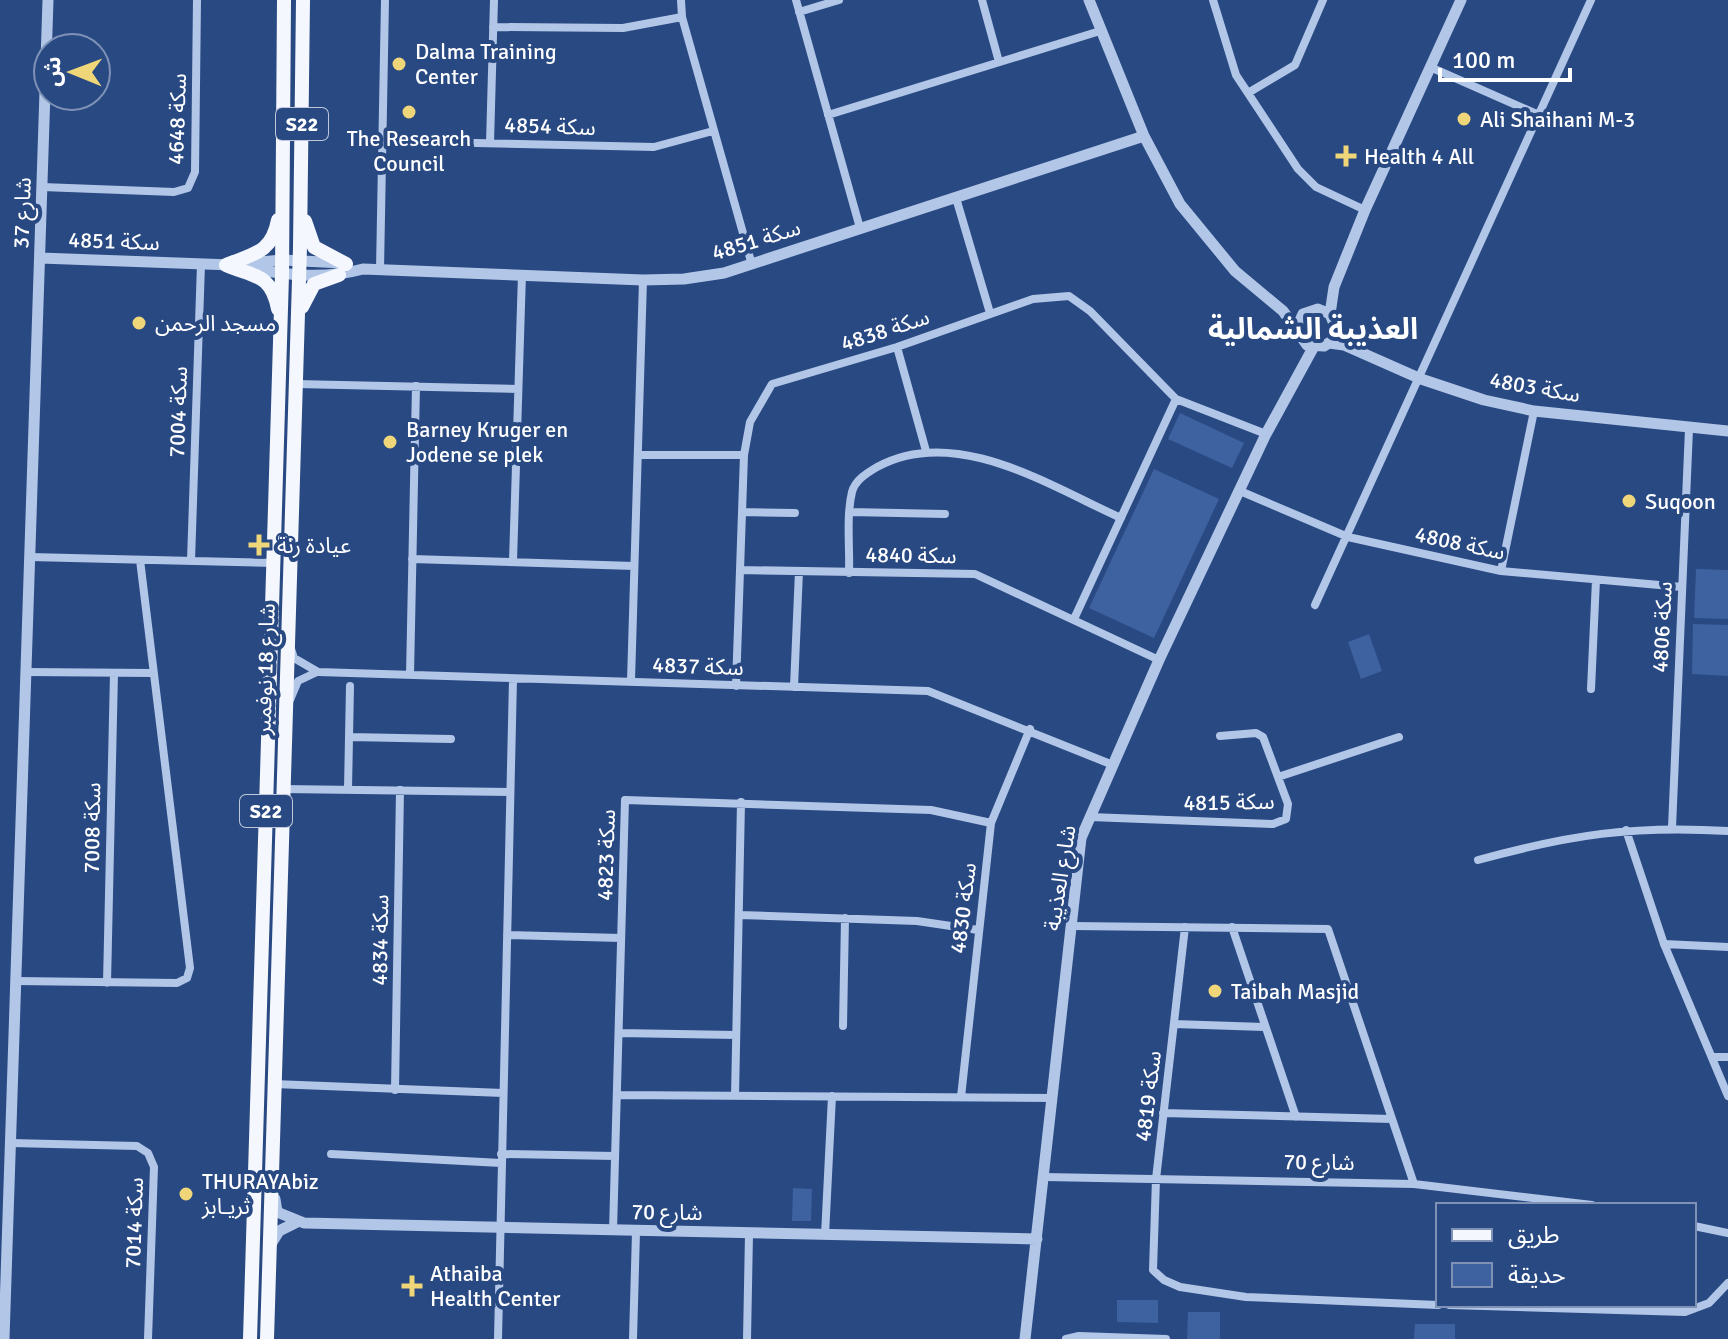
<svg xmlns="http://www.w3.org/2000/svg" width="1728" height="1339" font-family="Signika,'Noto Sans Arabic',sans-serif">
<rect width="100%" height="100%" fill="#294983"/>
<path fill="#3e61a0" d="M 1180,413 L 1244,443 L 1232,468 L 1168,439 Z
M 1154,469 L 1219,499 L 1154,638 L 1089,608 Z
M 1696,569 L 1728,570 L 1728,619 L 1694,618 Z
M 1693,624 L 1728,625 L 1728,676 L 1692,674 Z
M 1369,634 L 1382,671 L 1361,679 L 1348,642 Z
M 793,1188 L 812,1189 L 811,1221 L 792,1221 Z
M 1117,1300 L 1158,1300 L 1158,1323 L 1117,1322 Z
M 1188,1312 L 1220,1312 L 1220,1339 L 1187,1339 Z
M 1415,1324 L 1455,1324 L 1455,1339 L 1414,1339 Z"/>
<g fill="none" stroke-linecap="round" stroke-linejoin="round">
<path stroke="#b2c6e7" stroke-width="8" d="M 681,0 L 682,17 L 752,265
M 796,0 L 860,228
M 982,0 L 999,62
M 1213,0 L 1236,75 L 1298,169 L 1316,187 L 1365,210
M 799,12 L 839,0
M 493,27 L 623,28 L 682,17
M 1430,67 L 1539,115
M 1248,93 L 1295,65 L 1323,0
M 828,115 L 1100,31
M 384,141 L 654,147 L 713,131
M 490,143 L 494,0
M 42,187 L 174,192 L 188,188 L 195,172 L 197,0
M 956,198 L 990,313
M 380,270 L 385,0
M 897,347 L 926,451
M 296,384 L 518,389
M 638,455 L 744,455
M 1240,491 L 1348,537 L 1501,571 L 1682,587
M 742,512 L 795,513
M 851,512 L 945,514
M 30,557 L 274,563
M 412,559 L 634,566
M 191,561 L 201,264
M 513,561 L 522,274
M 740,570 L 975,574 L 1159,660
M 1501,571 L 1534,411
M 849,573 C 850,548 846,517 852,492 C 855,480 867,473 877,467 C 955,424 1050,486 1121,518
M 1315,605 L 1591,0
M 1074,619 L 1176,399
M 291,649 L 294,658 L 318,672 L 928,691 L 1113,765
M 26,672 L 152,673
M 410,675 L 416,386
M 631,681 L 643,280
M 736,686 L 744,455 L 750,422 L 772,384 L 897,347 L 1033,299 L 1069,296 L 1090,311 L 1176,399 L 1266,434
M 794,687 L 799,571
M 1591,689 L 1596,580
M 290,700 L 298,681 L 317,672
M 349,737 L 451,739
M 1278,777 L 1399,737
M 283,789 L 510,792
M 348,789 L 350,686
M 1090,817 L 1273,824 L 1286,819 L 1288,804 L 1263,737 L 1256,733 L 1220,736
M 1672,828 L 1689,429
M 1626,830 L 1664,944 L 1728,1096
M 1478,860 C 1569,835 1633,825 1728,831
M 739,915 L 917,921 L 978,930
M 1072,926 L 1328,929 L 1414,1184
M 1185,927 L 1156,1179 L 1153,1270 L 1164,1280 L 1180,1287 L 1246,1297 L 1438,1305
M 1232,927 L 1296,1117
M 507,935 L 621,938
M 1664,944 L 1728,947
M 16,981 L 177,983 L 187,978 L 190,968 L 140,560
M 107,983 L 114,673
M 1174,1024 L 1264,1027
M 843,1026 L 845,918
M 619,1033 L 736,1035
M 1712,1057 L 1728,1057
M 274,1084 L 503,1093
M 395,1090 L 400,790
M 617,1095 L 1053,1098
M 735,1096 L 741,802
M 961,1097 L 991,823 L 1030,729
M 1163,1113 L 1392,1119
M 11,1143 L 137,1146 L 148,1153 L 154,1167 L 148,1339
M 331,1154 L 501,1163
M 501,1154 L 615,1156
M 1044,1177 L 1414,1184 L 1592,1205
M 1694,1226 L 1728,1233
M 613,1231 L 625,800 L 931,810 L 991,823
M 825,1235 L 832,1096
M 1449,1305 L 1685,1312 L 1709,1303 L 1728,1283
M 498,1339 L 513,679
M 633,1339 L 636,1232
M 747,1339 L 749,1234
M 1066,1339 L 1079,1336 L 1166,1339"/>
<path stroke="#b2c6e7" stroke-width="11" d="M 1089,0 L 1144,136 L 1180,204 L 1235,271 L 1283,311 L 1307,345 L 1324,346 L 1332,341 L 1336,329 L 1330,314 L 1318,309 L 1303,314 L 1297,327
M 40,258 L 232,265
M 249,263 L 282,260 L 343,263
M 244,267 C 283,275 323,280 363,269 L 643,280 L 684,279 L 724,273 L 1144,136
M 1330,314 L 1334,287 L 1365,210 L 1461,0
M 1329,343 L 1344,345 L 1421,379 L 1484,400 L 1534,411 L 1728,431
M 275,1199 L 277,1212 L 304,1223 L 1037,1239
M 271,1244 L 279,1231 L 297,1222
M 4,1339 L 48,0
M 1025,1339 L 1081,838 L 1159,660 L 1266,434 L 1313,348"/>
<path stroke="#f4f7fe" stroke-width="14" d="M 305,221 L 314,247 L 346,264
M 226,265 C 253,254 272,253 278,220
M 226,265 C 254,277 271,273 278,309
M 302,307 L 314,284 L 339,275
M 250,1339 L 282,275 L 284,0
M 267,1339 L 300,247 L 303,0"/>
</g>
<g fill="#eed679" stroke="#294983" stroke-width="3">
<circle cx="399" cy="64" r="8"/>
<circle cx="409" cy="112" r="8"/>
<circle cx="1464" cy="119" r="8"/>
<path d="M1342 144h8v8h8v8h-8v8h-8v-8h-8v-8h8z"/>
<circle cx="139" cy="323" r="8"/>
<circle cx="390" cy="442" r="8"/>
<circle cx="1629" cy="501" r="8"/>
<path d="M255 533h8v8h8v8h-8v8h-8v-8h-8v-8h8z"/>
<circle cx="1215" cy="991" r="8"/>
<circle cx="186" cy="1194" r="8"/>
<path d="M408 1274h8v8h8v8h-8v8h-8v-8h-8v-8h8z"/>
</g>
<g text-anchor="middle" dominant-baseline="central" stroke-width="8" stroke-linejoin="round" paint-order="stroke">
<g fill="#294983" stroke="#bfc8da" stroke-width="2">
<rect x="276" y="108" width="52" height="32" rx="6"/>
<rect x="240" y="795" width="52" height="32" rx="6"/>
</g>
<g font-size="20" font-weight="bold" fill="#fff">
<text x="302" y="124">S22</text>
<text x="266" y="811">S22</text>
</g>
<g font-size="22" fill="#fff" stroke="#294983" text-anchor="start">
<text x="415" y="51">Dalma Training<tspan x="415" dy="25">Center</tspan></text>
<text x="1480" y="119">Ali Shaihani M-3</text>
<text x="409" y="138" text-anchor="middle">The Research<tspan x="409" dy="25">Council</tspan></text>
<text x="1364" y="156">Health 4 All</text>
<text x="155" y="323">مسجد الرحمن</text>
<text x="406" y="429">Barney Kruger en<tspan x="406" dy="25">Jodene se plek</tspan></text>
<text x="1645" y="501">Suqoon</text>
<text x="277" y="545">عيادة رنة</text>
<text x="1231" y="991">Taibah Masjid</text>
<text x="202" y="1181">THURAYAbiz<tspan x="202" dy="25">ثريـابز</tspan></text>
<text x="430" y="1273">Athaiba<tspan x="430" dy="25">Health Center</tspan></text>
</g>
<g font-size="22" fill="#fff" stroke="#294983">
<text transform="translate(177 119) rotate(-88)">سكة 4648</text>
<text transform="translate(550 126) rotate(2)">سكة 4854</text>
<text transform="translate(22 213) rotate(-88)">شارع 37</text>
<text transform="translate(756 240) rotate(-17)">سكة 4851</text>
<text transform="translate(114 241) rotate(2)">سكة 4851</text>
<text transform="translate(885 330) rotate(-18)">سكة 4838</text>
<text transform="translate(1535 387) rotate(10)">سكة 4803</text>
<text transform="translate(178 412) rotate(-88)">سكة 7004</text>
<text transform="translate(1460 543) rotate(12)">سكة 4808</text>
<text transform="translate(911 555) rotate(1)">سكة 4840</text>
<text transform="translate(1662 627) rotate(-87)">سكة 4806</text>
<text transform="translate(698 666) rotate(2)">سكة 4837</text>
<text transform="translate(265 669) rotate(-88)">شارع 18 نوفمبر</text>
<text transform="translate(1229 802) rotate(-1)">سكة 4815</text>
<text transform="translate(92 828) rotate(-89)">سكة 7008</text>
<text transform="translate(606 855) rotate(-88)">سكة 4823</text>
<text transform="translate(1060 878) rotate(-81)">شارع العذيبة</text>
<text transform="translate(963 908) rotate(-83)">سكة 4830</text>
<text transform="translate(380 940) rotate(-89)">سكة 4834</text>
<text transform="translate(1148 1096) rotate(-83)">سكة 4819</text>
<text transform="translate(1319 1162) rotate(1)">شارع 70</text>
<text transform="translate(667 1212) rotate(1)">شارع 70</text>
<text transform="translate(134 1223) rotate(-88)">سكة 7014</text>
</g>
<g font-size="30" font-weight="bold" fill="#fff" stroke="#294983">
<text x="1313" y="329">العذيبة الشمالية</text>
</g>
</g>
<rect x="1436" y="1203" width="260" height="104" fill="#294983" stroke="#7f92b5" stroke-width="2"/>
<rect x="1452" y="1229" width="40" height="12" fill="#f4f7fe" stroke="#7f92b5" stroke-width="2"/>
<text x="1508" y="1243" font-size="24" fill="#ffffff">طريق</text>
<rect x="1452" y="1263" width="40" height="24" fill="#3e61a0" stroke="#7f92b5" stroke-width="2"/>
<text x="1508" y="1283" font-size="24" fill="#ffffff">حديقة</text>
<g transform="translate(72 72) rotate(271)"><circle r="38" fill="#294983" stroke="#7f92b5" stroke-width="2"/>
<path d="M0-6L14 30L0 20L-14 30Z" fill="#eed679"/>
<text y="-12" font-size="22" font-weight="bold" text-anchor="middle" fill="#ffffff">ش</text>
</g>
<path d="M1440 68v12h130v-12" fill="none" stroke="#ffffff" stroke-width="4"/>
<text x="1452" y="68" font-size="24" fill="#ffffff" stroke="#294983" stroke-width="6" paint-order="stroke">100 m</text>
</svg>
